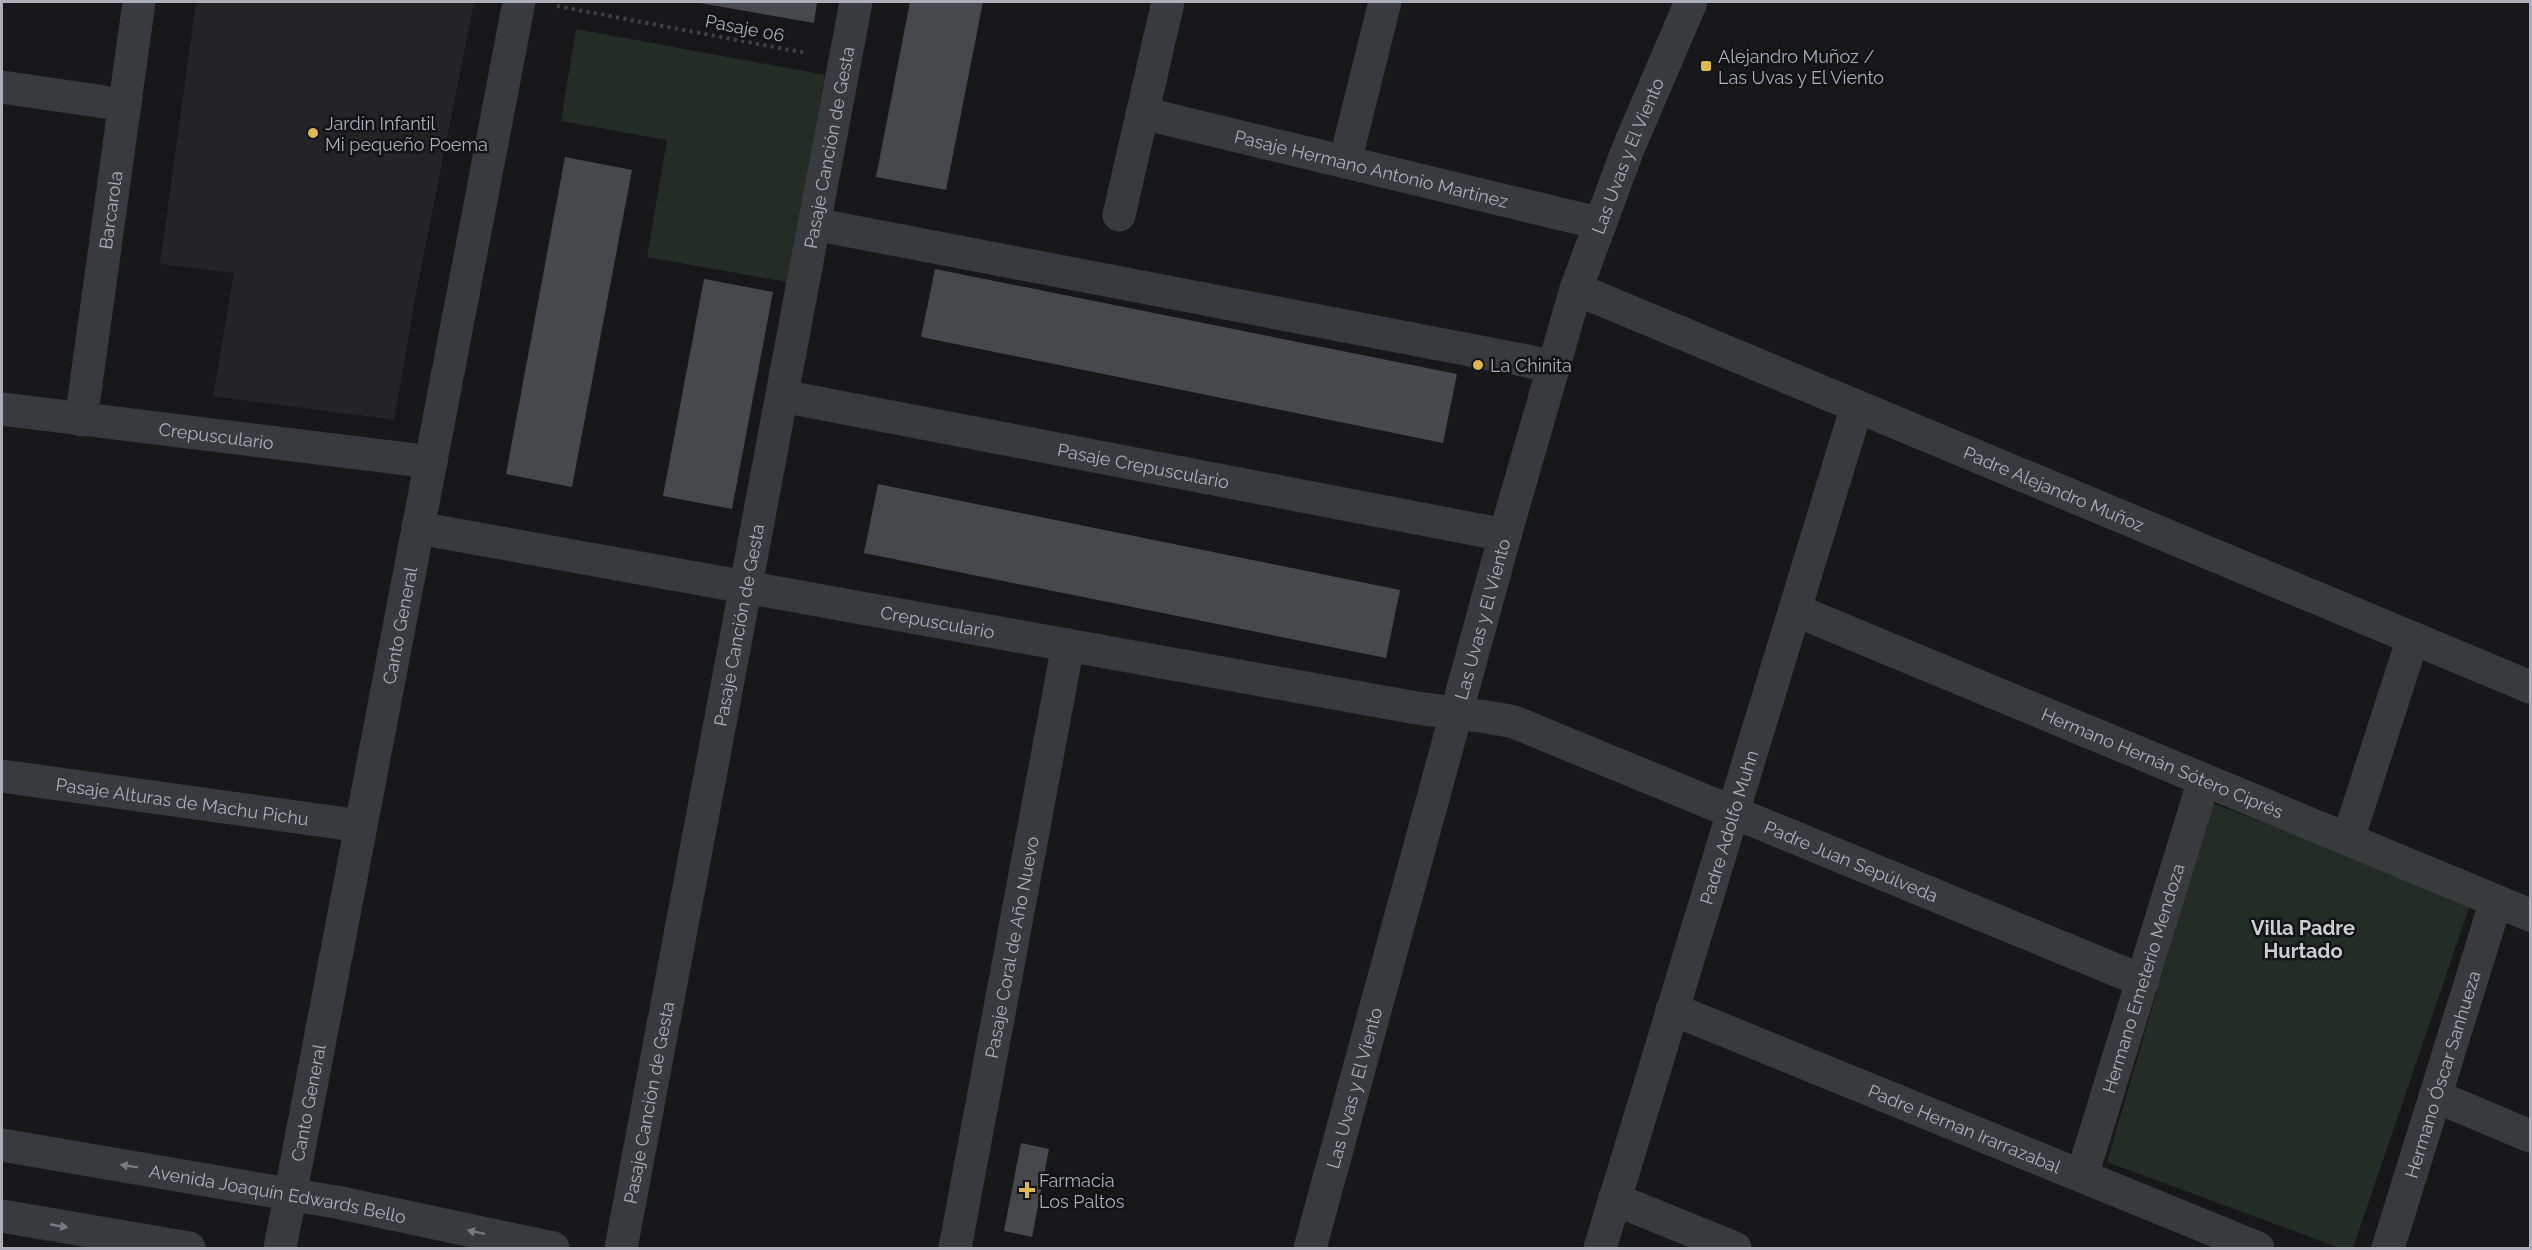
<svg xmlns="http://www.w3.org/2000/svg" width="2532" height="1250" font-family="Raleway,sans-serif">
<rect width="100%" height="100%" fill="#18181a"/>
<path fill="#242426" d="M 196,2 L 474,3 L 415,299 L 394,420 L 213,396 L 234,273 L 160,264 Z"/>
<path fill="#242c26" d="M 576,29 L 825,75 L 787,282 L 647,257 L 667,140 L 561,121 Z
M 2212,803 L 2471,902 L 2353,1248 L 2340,1248 L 2107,1162 Z"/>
<path fill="#47484c" d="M 694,2 L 817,2 L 814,23 Z
M 910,2 L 983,2 L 946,190 L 876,177 Z
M 565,157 L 632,170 L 572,487 L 506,474 Z
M 935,269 L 1457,374 L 1443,443 L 921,337 Z
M 704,279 L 773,292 L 732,509 L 663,496 Z
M 878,484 L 1400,590 L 1386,658 L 864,553 Z
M 1021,1143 L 1049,1149 L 1032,1237 L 1004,1231 Z"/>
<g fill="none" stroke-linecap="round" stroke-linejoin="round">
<path stroke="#3f4145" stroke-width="4" stroke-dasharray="3 4.5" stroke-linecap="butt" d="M 557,6 L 806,53"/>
<g stroke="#393a3e" stroke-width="33">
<path d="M 2,87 L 125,105"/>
<path id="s1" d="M 1142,113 L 1598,223"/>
<path d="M 1345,162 L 1385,2"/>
<path d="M 1119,215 L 1168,2"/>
<path d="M 814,224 L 1553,366"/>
<path id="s2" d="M 1576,289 L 2530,687"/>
<path id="s3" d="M 782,396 L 1505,535"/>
<path id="s4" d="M 2,409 L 431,462"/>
<path id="s5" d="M 81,420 L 139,2"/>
<path id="s6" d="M 418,528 L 1411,707 C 1445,713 1480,714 1514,722 L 2143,981"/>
<path id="s7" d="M 1795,610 L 2530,915"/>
<path id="s8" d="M 2,776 L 361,826"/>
<path d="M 2348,839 L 2413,638"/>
<path id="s9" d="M 1672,1009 L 2258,1248"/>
<path d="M 2435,1096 L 2530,1136"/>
<path id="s10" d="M 2,1145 L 341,1203 L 553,1248"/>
<path id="s11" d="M 2082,1176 L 2204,780"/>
<path d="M 1614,1199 L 1735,1248"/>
<path d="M 2,1216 L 189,1248"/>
<path id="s12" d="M 280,1248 L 519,2"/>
<path id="s13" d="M 621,1248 L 856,2"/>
<path id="s14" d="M 955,1248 L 1068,645"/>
<path id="s15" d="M 1310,1248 L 1505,535 L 1576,289 L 1628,149 L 1691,2"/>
<path id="s16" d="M 1600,1248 L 1857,406"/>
<path id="s17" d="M 2388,1248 L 2496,901"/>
</g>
</g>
<defs><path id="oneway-solid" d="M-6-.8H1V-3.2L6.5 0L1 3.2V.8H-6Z" transform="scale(1.5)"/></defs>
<g fill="#787a81">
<use href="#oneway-solid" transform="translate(129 1166) rotate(-171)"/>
<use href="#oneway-solid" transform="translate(59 1226) rotate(10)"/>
<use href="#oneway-solid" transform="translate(476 1232) rotate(-168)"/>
</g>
<g fill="#deb84c" stroke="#131315" stroke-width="2">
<rect x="1700" y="60" width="12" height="12" rx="3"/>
<circle cx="313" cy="133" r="6"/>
<circle cx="1478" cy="365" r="6"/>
<path d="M1024 1181h6v6h6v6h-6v6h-6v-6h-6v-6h6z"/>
</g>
<g text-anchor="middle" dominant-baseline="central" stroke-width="5" stroke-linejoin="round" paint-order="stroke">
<g font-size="18" fill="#acaeb8" stroke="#131315">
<text transform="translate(745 28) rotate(11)">Pasaje 06</text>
<text stroke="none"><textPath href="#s13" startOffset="1120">Pasaje Canción de Gesta</textPath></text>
<text stroke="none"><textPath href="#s15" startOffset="1138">Las Uvas y El Viento</textPath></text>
<text stroke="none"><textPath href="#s1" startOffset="236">Pasaje Hermano Antonio Martínez</textPath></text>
<text stroke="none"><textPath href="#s5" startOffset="212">Barcarola</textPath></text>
<text stroke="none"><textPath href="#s4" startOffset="216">Crepusculario</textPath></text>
<text stroke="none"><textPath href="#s3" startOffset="368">Pasaje Crepusculario</textPath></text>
<text stroke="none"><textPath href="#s2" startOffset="518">Padre Alejandro Muñoz</textPath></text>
<text stroke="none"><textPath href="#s15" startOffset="652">Las Uvas y El Viento</textPath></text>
<text stroke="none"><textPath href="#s6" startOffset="528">Crepusculario</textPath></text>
<text stroke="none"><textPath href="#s12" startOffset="634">Canto General</textPath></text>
<text stroke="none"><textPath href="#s13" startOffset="634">Pasaje Canción de Gesta</textPath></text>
<text stroke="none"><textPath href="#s7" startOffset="398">Hermano Hernán Sótero Ciprés</textPath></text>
<text stroke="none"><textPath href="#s8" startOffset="182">Pasaje Alturas de Machu Pichu</textPath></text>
<text stroke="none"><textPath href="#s16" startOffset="440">Padre Adolfo Muhn</textPath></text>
<text stroke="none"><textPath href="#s6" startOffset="1478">Padre Juan Sepúlveda</textPath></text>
<text stroke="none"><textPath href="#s14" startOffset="306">Pasaje Coral de Año Nuevo</textPath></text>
<text stroke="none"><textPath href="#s11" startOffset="207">Hermano Emeterio Mendoza</textPath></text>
<text stroke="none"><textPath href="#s17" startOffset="182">Hermano Óscar Sanhueza</textPath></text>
<text stroke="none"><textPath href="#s15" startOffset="166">Las Uvas y El Viento</textPath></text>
<text stroke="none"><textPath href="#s12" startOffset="148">Canto General</textPath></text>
<text stroke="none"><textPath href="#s13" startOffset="148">Pasaje Canción de Gesta</textPath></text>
<text stroke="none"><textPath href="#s9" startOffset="316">Padre Hernan Irarrazabal</textPath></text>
<text stroke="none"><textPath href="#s10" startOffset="280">Avenida Joaquín Edwards Bello</textPath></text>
</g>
<g font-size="18" fill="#acaeb8" stroke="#131315" text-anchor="start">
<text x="1718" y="56">Alejandro Muñoz /<tspan x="1718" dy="21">Las Uvas y El Viento</tspan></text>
<text x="325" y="123">Jardín Infantil<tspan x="325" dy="21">Mi pequeño Poema</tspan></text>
<text x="1490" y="365">La Chinita</text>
<text x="1039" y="1180">Farmacia<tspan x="1039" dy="21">Los Paltos</tspan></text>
</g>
<g font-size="20" font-weight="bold" fill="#ccced4" stroke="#131315">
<text x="2303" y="928">Villa Padre<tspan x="2303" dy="23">Hurtado</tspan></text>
</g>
</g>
<rect width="2532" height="1250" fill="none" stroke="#acaeb8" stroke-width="6"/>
</svg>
